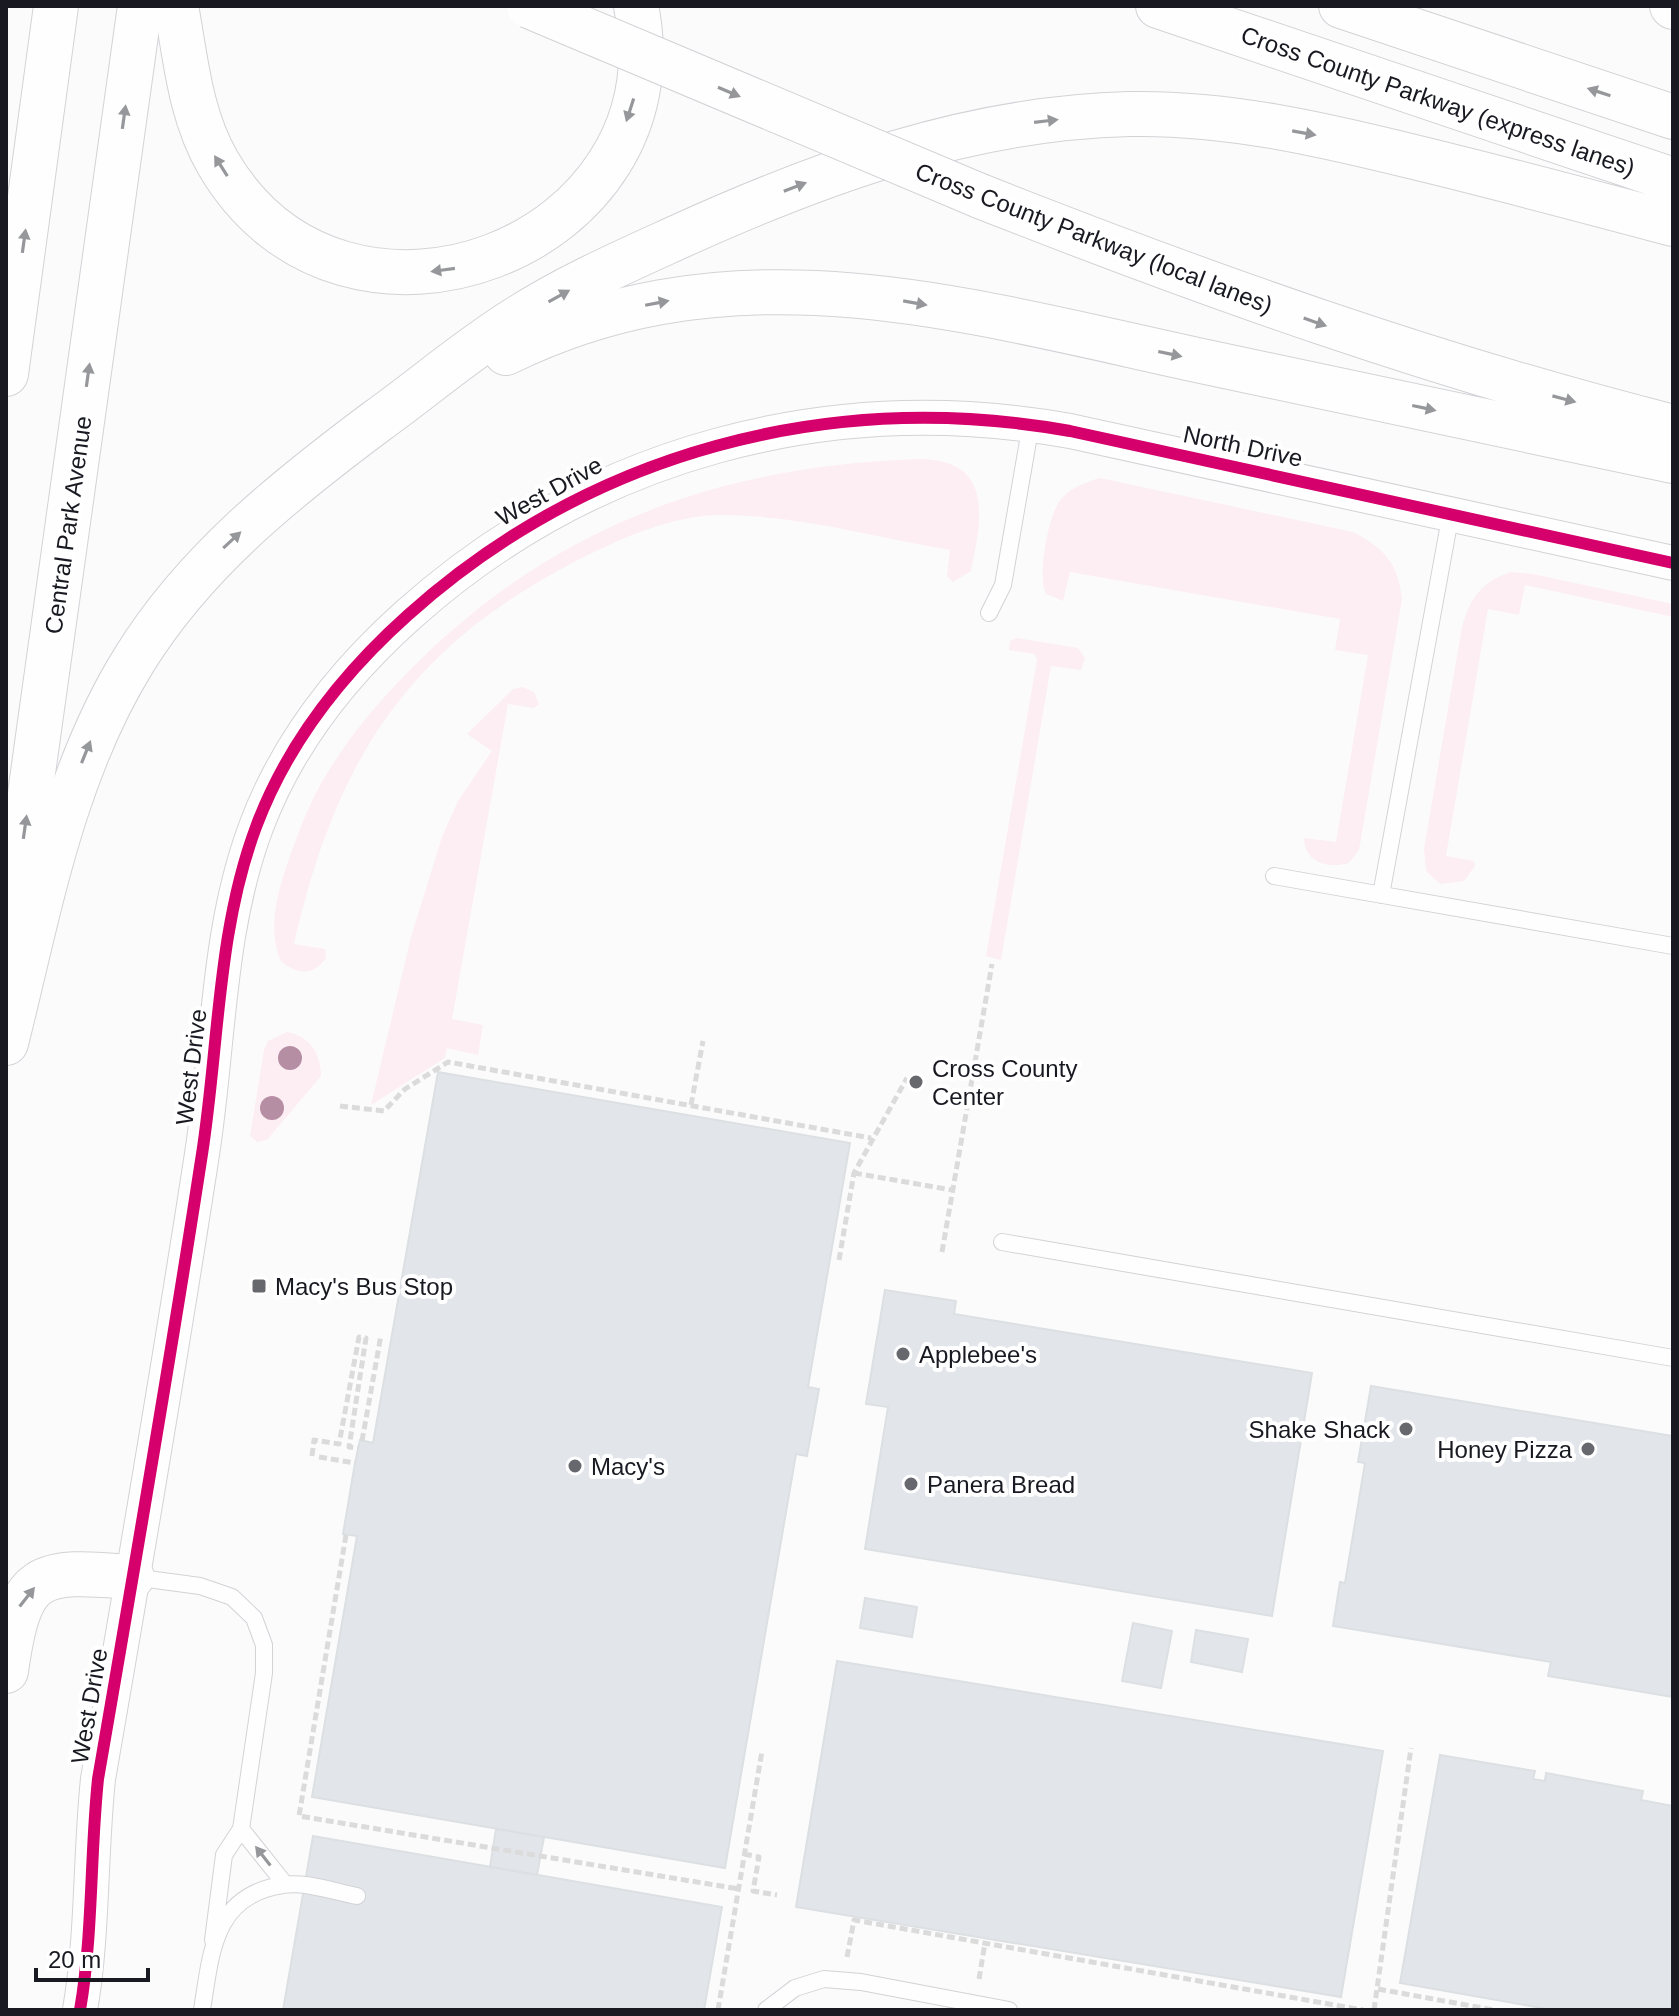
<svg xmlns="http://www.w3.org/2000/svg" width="1679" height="2016" font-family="Arial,sans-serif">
<rect width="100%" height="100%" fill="#fbfbfb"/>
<path fill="#fdeef4" d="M 918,459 C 994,459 982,518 971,571 L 953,582 L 947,576 L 950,550 C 875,537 797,515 722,515 C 672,515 622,538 578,560 C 407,648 336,760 294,944 L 325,949 L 326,958 C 313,977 296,974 281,961 C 263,923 285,869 299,832 C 321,771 362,719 407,673 C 549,527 718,466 918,459 Z
M 1100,478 L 1353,532 C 1384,548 1398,563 1402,599 L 1359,850 L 1349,863 C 1329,869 1304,863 1304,838 L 1336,842 L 1368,655 L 1335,650 L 1340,619 L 1070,572 L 1063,601 L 1046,594 C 1037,576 1048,513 1062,498 C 1072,487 1086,482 1100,478 Z
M 1511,572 L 1533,574 L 1673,604 L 1673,617 L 1525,585 L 1519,615 L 1488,609 L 1446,856 L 1474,861 L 1475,866 L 1464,881 L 1440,884 L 1426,871 L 1424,849 L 1462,627 C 1470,598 1481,582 1511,572 Z
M 1017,638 L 1078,648 L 1085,658 L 1081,670 L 1051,666 L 1001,960 L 986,956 L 1037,660 L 1035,654 L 1009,650 L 1010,641 Z
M 523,687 L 534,692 L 539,704 L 534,708 L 508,704 L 452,1019 L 483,1025 L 478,1055 L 447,1048 L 445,1058 L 371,1105 L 411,937 L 442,837 L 458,801 L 492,751 L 467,734 L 513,689 Z
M 287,1032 C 310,1036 321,1054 321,1076 L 267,1140 L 257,1142 L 250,1136 L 264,1050 L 268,1041 Z"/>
<path fill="#e2e5e9" stroke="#dce0e3" stroke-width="2" d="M 438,1072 L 850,1143 L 808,1387 L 819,1389 L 807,1456 L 796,1454 L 725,1868 L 312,1797 L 357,1536 L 343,1534 L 355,1463 L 360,1440 L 373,1443 Z
M 885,1290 L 956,1301 L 954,1314 L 1312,1373 L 1272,1616 L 865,1549 L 888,1407 L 866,1404 Z
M 1371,1386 L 1673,1436 L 1673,1697 L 1548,1676 L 1551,1662 L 1333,1626 L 1340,1582 L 1345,1583 L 1365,1463 L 1358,1462 Z
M 865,1598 L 917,1607 L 912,1637 L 860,1628 Z
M 1133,1623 L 1172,1631 L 1161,1688 L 1122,1681 Z
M 1196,1630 L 1248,1639 L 1242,1672 L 1191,1662 Z
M 837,1661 L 1383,1751 L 1341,1997 L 796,1907 Z
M 1440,1755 L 1535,1771 L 1533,1779 L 1545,1781 L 1546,1773 L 1643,1791 L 1641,1800 L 1673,1806 L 1673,2010 L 1553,2010 L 1400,1983 Z
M 496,1829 L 544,1837 L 537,1875 L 490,1867 Z
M 313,1836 L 722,1907 L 704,2010 L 283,2010 Z"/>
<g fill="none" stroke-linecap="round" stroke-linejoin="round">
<defs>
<path id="service" d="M 989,613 L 1003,585 L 1031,424
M 1274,876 L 1673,946
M 1381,895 L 1451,513
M 1002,1242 L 1673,1358
M 133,1577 L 200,1586 L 232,1597 L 254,1618 L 264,1645 L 264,1673 L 241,1829 L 224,1855 L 213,1940
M 241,1829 L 285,1884
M 202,2010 C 211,1954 213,1895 283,1885 C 305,1881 335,1892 357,1896
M 766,2010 L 795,1988 L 824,1979 L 861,1982 L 1009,2010"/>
<path id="minor" d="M 80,2010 C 93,1935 90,1856 98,1779 C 134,1571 170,1363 202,1154 C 219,1045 217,931 256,827 C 287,744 342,674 408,615 C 590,452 829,388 1070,431 L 1673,563"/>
<path id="secondary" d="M 9,982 L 12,923 L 140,6
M 6,1671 C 20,1571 37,1569 132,1577"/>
<path id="motorway" d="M 176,6 C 186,60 190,115 218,163 C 344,379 686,247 636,6
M 1158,6 L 1673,180
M 1341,6 L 1673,117
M 1672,6 L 1673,7
M 980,196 C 1208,286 1436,367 1673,427
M 506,353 C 739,238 972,312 1211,363 C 1365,395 1519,428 1673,461
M 6,374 L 56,6
M 6,1043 C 39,912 62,776 134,660 C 195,561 286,489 377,421 C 423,388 467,350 515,320 C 566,287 623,262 678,237 C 821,172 969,118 1129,114 C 1225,112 1321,134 1414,157 C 1501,178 1587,201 1673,224"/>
</defs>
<use href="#service" stroke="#d2d3d7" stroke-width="18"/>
<use href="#minor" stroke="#d2d3d7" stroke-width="36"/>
<use href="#secondary" stroke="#d2d3d7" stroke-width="46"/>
<use href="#motorway" stroke="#d2d3d7" stroke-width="46"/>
<path stroke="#dbdbdc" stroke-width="5" stroke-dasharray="8 4" stroke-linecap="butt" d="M 691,1105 L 703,1041
M 340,1106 L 384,1111 L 405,1089 L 448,1062 L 871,1138
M 854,1173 L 952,1190
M 942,1252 L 992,964
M 839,1260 L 854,1173 L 907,1078
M 362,1441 L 381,1335
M 312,1456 L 314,1440 L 339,1444 L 359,1337 L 366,1338 L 349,1447 L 358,1448
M 319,1457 L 355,1463
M 346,1535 L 299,1816 L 739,1889
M 744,1854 L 759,1857 L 753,1891 L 777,1895
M 847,1957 L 854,1920 L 1363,2010
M 979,1979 L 985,1943
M 1378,1989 L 1494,2010
M 718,2010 L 762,1751
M 1374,2010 L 1411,1748"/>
<use href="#service" stroke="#fefefe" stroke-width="16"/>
<use href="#minor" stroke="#fefefe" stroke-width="34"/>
<use href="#secondary" stroke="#fefefe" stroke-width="44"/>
<use href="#motorway" stroke="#fefefe" stroke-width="44"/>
<defs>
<path id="motorway-bridge" d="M 529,6 L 980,196"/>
</defs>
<use href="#motorway-bridge" stroke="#d2d3d7" stroke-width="46" stroke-linecap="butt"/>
<use href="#motorway-bridge" stroke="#fefefe" stroke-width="44"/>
<defs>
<path id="cycleway" d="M 80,2010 C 93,1935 90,1856 98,1779 C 134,1571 170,1363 202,1154 C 219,1045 217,931 256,827 C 287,744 342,674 408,615 C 590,452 829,388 1070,431 L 1673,563"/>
</defs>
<use href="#cycleway" stroke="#fff" stroke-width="17"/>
<use href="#cycleway" stroke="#d6006c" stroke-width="12"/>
</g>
<g fill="#b58ea4">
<circle cx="290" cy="1058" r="12"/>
<circle cx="272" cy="1108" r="12"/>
</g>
<defs><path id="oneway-solid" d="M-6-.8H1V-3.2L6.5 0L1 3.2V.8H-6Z" transform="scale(2)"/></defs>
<g fill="#96979b">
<use href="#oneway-solid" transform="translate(729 92) rotate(23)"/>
<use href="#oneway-solid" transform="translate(1599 92) rotate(-162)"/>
<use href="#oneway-solid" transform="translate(630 110) rotate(108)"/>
<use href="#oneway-solid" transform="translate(124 117) rotate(-82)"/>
<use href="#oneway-solid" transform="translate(1046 121) rotate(-7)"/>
<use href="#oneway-solid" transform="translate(1304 133) rotate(10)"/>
<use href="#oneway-solid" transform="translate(221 166) rotate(-122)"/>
<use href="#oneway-solid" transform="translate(795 187) rotate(-21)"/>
<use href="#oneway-solid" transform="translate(24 241) rotate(-82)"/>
<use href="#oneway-solid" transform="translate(443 270) rotate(172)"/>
<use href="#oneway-solid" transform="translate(559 296) rotate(-29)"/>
<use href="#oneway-solid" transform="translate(657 303) rotate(-11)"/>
<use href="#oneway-solid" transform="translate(915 303) rotate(10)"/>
<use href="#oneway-solid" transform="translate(1315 322) rotate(19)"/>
<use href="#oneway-solid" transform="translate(1170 354) rotate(12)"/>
<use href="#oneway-solid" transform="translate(88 375) rotate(-82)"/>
<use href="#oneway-solid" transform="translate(1564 399) rotate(15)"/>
<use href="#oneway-solid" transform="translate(1424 408) rotate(12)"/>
<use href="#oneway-solid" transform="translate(232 540) rotate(-43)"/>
<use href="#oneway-solid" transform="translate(86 752) rotate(-68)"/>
<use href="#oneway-solid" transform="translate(25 827) rotate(-82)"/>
<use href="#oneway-solid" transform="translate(27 1597) rotate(-52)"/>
<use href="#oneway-solid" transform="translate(263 1856) rotate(-128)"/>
</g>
<g fill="#67686d" stroke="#fff" stroke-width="3">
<circle cx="916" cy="1082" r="8"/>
<rect x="251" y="1278" width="16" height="16" rx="4"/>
<circle cx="903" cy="1354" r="8"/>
<circle cx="1406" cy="1429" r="8"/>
<circle cx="1588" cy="1449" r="8"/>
<circle cx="575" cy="1466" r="8"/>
<circle cx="911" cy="1484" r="8"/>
</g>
<g text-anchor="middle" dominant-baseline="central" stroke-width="8" stroke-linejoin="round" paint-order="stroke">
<g font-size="24" fill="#181921" stroke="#fff">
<text transform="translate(1438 101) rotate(19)">Cross County Parkway (express lanes)</text>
<text transform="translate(1094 238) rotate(21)">Cross County Parkway (local lanes)</text>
<text transform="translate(1243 446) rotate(12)">North Drive</text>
<text transform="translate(549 491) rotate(-29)">West Drive</text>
<text transform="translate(68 525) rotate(-82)">Central Park Avenue</text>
<text transform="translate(191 1067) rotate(-83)">West Drive</text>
<text transform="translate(89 1706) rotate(-80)">West Drive</text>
</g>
<g font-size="24" fill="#181921" stroke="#fff" text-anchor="start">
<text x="932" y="1068">Cross County<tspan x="932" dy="28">Center</tspan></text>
<text x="275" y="1286">Macy's Bus Stop</text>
<text x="919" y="1354">Applebee's</text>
<text x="1390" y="1429" text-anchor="end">Shake Shack</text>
<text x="1572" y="1449" text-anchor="end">Honey Pizza</text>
<text x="591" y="1466">Macy's</text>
<text x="927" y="1484">Panera Bread</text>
</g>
</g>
<rect width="1679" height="2016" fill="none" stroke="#181921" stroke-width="16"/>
<path d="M36 1968v12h112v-12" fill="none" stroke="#181921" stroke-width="4"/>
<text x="48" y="1968" font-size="24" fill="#181921" stroke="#ffffff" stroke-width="6" paint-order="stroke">20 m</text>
</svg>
